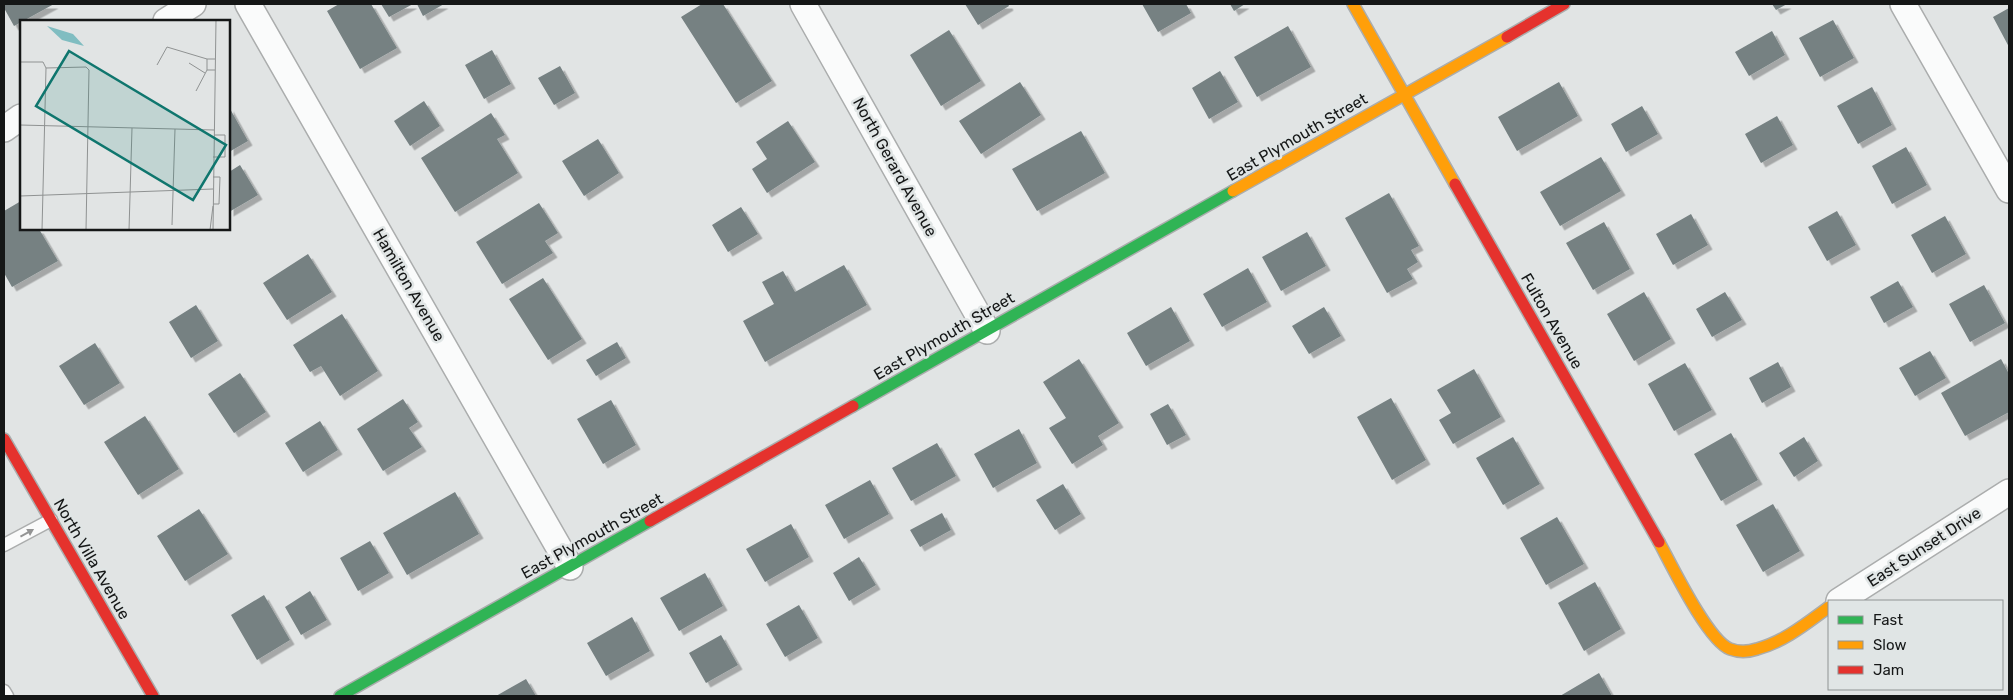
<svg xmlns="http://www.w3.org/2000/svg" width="2013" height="700" font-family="Rubik,sans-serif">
<defs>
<filter id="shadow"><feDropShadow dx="4.5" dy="4.5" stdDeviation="0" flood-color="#0004"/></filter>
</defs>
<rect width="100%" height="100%" fill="#e1e4e4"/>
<path fill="#768182" filter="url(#shadow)" d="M 4,4 L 54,4 L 14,26 L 4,8 Z
M 339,4 L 371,4 L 397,48 L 360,69 L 327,11 Z
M 381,4 L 413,4 L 389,17 Z
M 417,4 L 444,4 L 423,16 Z
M 702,4 L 723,4 L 772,81 L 736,103 L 681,17 Z
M 965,4 L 1008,4 L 1009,6 L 978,25 Z
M 1142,4 L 1186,4 L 1191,13 L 1158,32 Z
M 1230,4 L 1245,4 L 1234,11 Z
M 1772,4 L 1787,4 L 1776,10 Z
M 2009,8 L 2009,47 L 1993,17 Z
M 1833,20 L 1854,58 L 1820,77 L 1799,38 Z
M 1288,26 L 1311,67 L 1257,97 L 1234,57 Z
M 949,30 L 981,81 L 941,106 L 910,55 Z
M 1772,31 L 1785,55 L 1749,76 L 1735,52 Z
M 492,50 L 511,84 L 484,99 L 465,65 Z
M 560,66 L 575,93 L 554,105 L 538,78 Z
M 1220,71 L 1238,102 L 1209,119 L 1192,88 Z
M 1020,82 L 1041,115 L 981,154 L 959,121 Z
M 1559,82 L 1578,116 L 1517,151 L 1498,117 Z
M 1872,87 L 1892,125 L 1858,144 L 1837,106 Z
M 424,101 L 440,126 L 410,146 L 394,121 Z
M 1642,106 L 1658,134 L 1626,152 L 1611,124 Z
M 229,107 L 248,141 L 229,152 Z
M 491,113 L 505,135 L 497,139 L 518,173 L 455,212 L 421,158 Z
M 1777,116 L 1793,145 L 1761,163 L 1745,134 Z
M 788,121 L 815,162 L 767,193 L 752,169 L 767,159 L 756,142 Z
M 1081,131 L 1105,173 L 1037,211 L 1012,169 Z
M 598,139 L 619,173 L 584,196 L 562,161 Z
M 1906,147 L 1927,185 L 1892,204 L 1872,166 Z
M 1601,157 L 1621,191 L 1560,226 L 1540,192 Z
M 240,165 L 258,195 L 229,212 L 229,172 Z
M 1389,193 L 1419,246 L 1411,250 L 1418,262 L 1407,269 L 1413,279 L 1387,293 L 1345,218 Z
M 21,201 L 21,229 L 39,229 L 58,261 L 12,287 L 4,273 L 4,211 Z
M 539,203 L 558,233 L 545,241 L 553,253 L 502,284 L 476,242 Z
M 741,207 L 758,234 L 728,252 L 712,225 Z
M 1837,211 L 1856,245 L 1827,261 L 1808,227 Z
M 1691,214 L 1708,245 L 1673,265 L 1656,234 Z
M 1945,216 L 1966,254 L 1932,273 L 1911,235 Z
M 1604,222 L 1630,269 L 1593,290 L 1566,243 Z
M 1307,232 L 1326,266 L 1281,291 L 1262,257 Z
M 308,254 L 332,292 L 287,320 L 263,283 Z
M 844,265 L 867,305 L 765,362 L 743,321 L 774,304 L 762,282 L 783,271 L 795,292 Z
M 1248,268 L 1267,302 L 1222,327 L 1203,294 Z
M 543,278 L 582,339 L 548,360 L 509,299 Z
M 1898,281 L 1913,307 L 1884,323 L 1870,297 Z
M 1984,285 L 2005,323 L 1970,342 L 1949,304 Z
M 1644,292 L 1671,339 L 1634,361 L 1607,314 Z
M 1725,292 L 1742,320 L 1712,337 L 1696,309 Z
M 196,305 L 218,341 L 191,358 L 169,322 Z
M 1171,307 L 1190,341 L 1146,366 L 1127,333 Z
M 1324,307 L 1341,336 L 1309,354 L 1292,326 Z
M 342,314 L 378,371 L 340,396 L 321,366 L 310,372 L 293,345 Z
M 617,342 L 626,358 L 596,376 L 586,360 Z
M 95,343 L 120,383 L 84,405 L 59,366 Z
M 1930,351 L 1946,378 L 1915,396 L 1899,368 Z
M 1079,359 L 1119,423 L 1098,436 L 1103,445 L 1072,464 L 1049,428 L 1066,418 L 1043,382 Z
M 2001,359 L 2009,374 L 2009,412 L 1965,436 L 1941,393 Z
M 1778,362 L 1791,387 L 1762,403 L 1749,378 Z
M 1685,363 L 1712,410 L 1674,431 L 1648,384 Z
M 1474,369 L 1501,417 L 1453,444 L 1439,420 L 1451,413 L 1437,390 Z
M 240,373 L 266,412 L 234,433 L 208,394 Z
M 1391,398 L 1426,460 L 1392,480 L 1357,417 Z
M 403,399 L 418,422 L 409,428 L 422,447 L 383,471 L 357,429 Z
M 611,400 L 636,445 L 603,464 L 577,419 Z
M 1168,404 L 1186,435 L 1167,445 L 1150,414 Z
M 145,416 L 179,469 L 138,495 L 104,442 Z
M 320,421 L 338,450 L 303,472 L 285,443 Z
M 1019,429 L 1037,463 L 993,488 L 974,454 Z
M 1731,433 L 1758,480 L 1721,501 L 1694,454 Z
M 1513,437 L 1540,484 L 1503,505 L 1476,458 Z
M 1804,437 L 1818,461 L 1794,477 L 1779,453 Z
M 937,443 L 956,476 L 911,501 L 892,468 Z
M 870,480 L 889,514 L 844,539 L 825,505 Z
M 1063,484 L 1081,514 L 1055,530 L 1036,500 Z
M 455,492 L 479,534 L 407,575 L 383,533 Z
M 1773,504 L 1800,551 L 1763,572 L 1736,525 Z
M 199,509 L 228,554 L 185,581 L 157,536 Z
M 942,513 L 951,530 L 920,547 L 910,530 Z
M 1557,517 L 1584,564 L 1546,585 L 1520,538 Z
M 791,524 L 809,557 L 765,582 L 746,549 Z
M 370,541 L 389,573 L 358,591 L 340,558 Z
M 859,557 L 876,585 L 849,601 L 833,573 Z
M 705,573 L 723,606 L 679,631 L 660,598 Z
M 1595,582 L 1621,629 L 1584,651 L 1558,603 Z
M 310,591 L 327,620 L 301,635 L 285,607 Z
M 264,595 L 290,640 L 257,660 L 231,615 Z
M 799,605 L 818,638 L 785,657 L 766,624 Z
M 632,617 L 650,651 L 606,676 L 587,643 Z
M 721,635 L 738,665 L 706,683 L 689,653 Z
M 1599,673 L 1612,696 L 1560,696 Z
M 526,679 L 536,696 L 496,696 Z"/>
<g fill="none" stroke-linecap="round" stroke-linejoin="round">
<defs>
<path id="lane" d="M 4,545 L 51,520
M 4,691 L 7,696"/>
<path id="street" d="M 248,4 L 570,567
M 803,4 L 987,331
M 1903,4 L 2009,190
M 166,21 L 193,4
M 4,129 L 21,117
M 1839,601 L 2009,492"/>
<path id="fast" d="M 853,406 L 1233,191
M 340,696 L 650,521"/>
<path id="slow" d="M 1353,4 L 1455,184
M 1233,191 L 1507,37
M 1659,542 C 1671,564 1708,641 1730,649 C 1738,652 1748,652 1757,649 C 1784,642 1807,623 1829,607"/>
<path id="jam" d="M 1507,37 L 1564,4
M 1455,184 L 1659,542
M 4,439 L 153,696
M 650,521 L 853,406"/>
</defs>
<use href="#lane" stroke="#abadad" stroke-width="15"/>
<use href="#street" stroke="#abadad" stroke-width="28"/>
<use href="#fast" stroke="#abadad" stroke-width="14"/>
<use href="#slow" stroke="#abadad" stroke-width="14"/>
<use href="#jam" stroke="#abadad" stroke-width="14"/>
<use href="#lane" stroke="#fafbfb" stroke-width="12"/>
<use href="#street" stroke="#fafbfb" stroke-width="25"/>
<use href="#fast" stroke="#30b455" stroke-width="11"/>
<use href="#slow" stroke="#ff9f0a" stroke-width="11"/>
<use href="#jam" stroke="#e5322d" stroke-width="11"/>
</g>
<defs><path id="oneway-solid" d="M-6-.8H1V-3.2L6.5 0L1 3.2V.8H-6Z" transform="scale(1.25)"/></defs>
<use fill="#939494" href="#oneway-solid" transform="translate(27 533) rotate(-29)"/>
<g text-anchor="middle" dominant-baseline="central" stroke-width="5" stroke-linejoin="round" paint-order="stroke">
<g font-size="16" fill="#151717" stroke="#e0e5e5">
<text transform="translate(1297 137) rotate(-30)">East Plymouth Street</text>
<text transform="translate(895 167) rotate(61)">North Gerard Avenue</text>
<text transform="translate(409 285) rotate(60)">Hamilton Avenue</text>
<text transform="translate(1552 321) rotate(60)">Fulton Avenue</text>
<text transform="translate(944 336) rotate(-30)">East Plymouth Street</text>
<text transform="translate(592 536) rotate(-29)">East Plymouth Street</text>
<text transform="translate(1924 547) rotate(-33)">East Sunset Drive</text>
<text transform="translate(92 559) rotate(60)">North Villa Avenue</text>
</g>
</g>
<g transform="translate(20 20)">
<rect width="210" height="210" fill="#e1e4e4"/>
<path d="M 27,6 L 53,14 L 64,26 L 42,20 Z" fill="#80bdc1"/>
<path fill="none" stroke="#8f9292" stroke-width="1" d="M 0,42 L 23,42 L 26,48M 169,43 L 185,53M 137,45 L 147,27 L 187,39M 26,48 L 66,47 L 69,50 L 66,210M 187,50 L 187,39 L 195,39M 176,71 L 187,50 L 195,50M 0,105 L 194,110M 193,137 L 205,137 L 205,115 L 194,115M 0,176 L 193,169M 193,184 L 199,184 L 200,157 L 193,157M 152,205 L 155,109M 22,210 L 26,48M 109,210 L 112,108M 190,210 L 193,186M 193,210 L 196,0"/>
<path fill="#0f766e" fill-opacity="0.15" stroke="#0f766e" stroke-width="2.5" d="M 49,31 L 206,125 L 173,180 L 16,86 Z"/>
<rect width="210" height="210" fill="none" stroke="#151717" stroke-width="2.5"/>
</g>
<rect width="2013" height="700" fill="none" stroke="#151717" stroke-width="10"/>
<rect x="1828" y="600" width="175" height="90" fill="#e0e5e5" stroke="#8f9393"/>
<rect x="1838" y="616" width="25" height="8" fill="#30b455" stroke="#8f9393"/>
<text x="1873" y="625" font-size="15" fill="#151717">Fast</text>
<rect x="1838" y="641" width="25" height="8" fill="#ff9f0a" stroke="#8f9393"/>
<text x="1873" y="650" font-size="15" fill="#151717">Slow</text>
<rect x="1838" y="666" width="25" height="8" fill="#e5322d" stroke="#8f9393"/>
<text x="1873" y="675" font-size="15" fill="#151717">Jam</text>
</svg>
